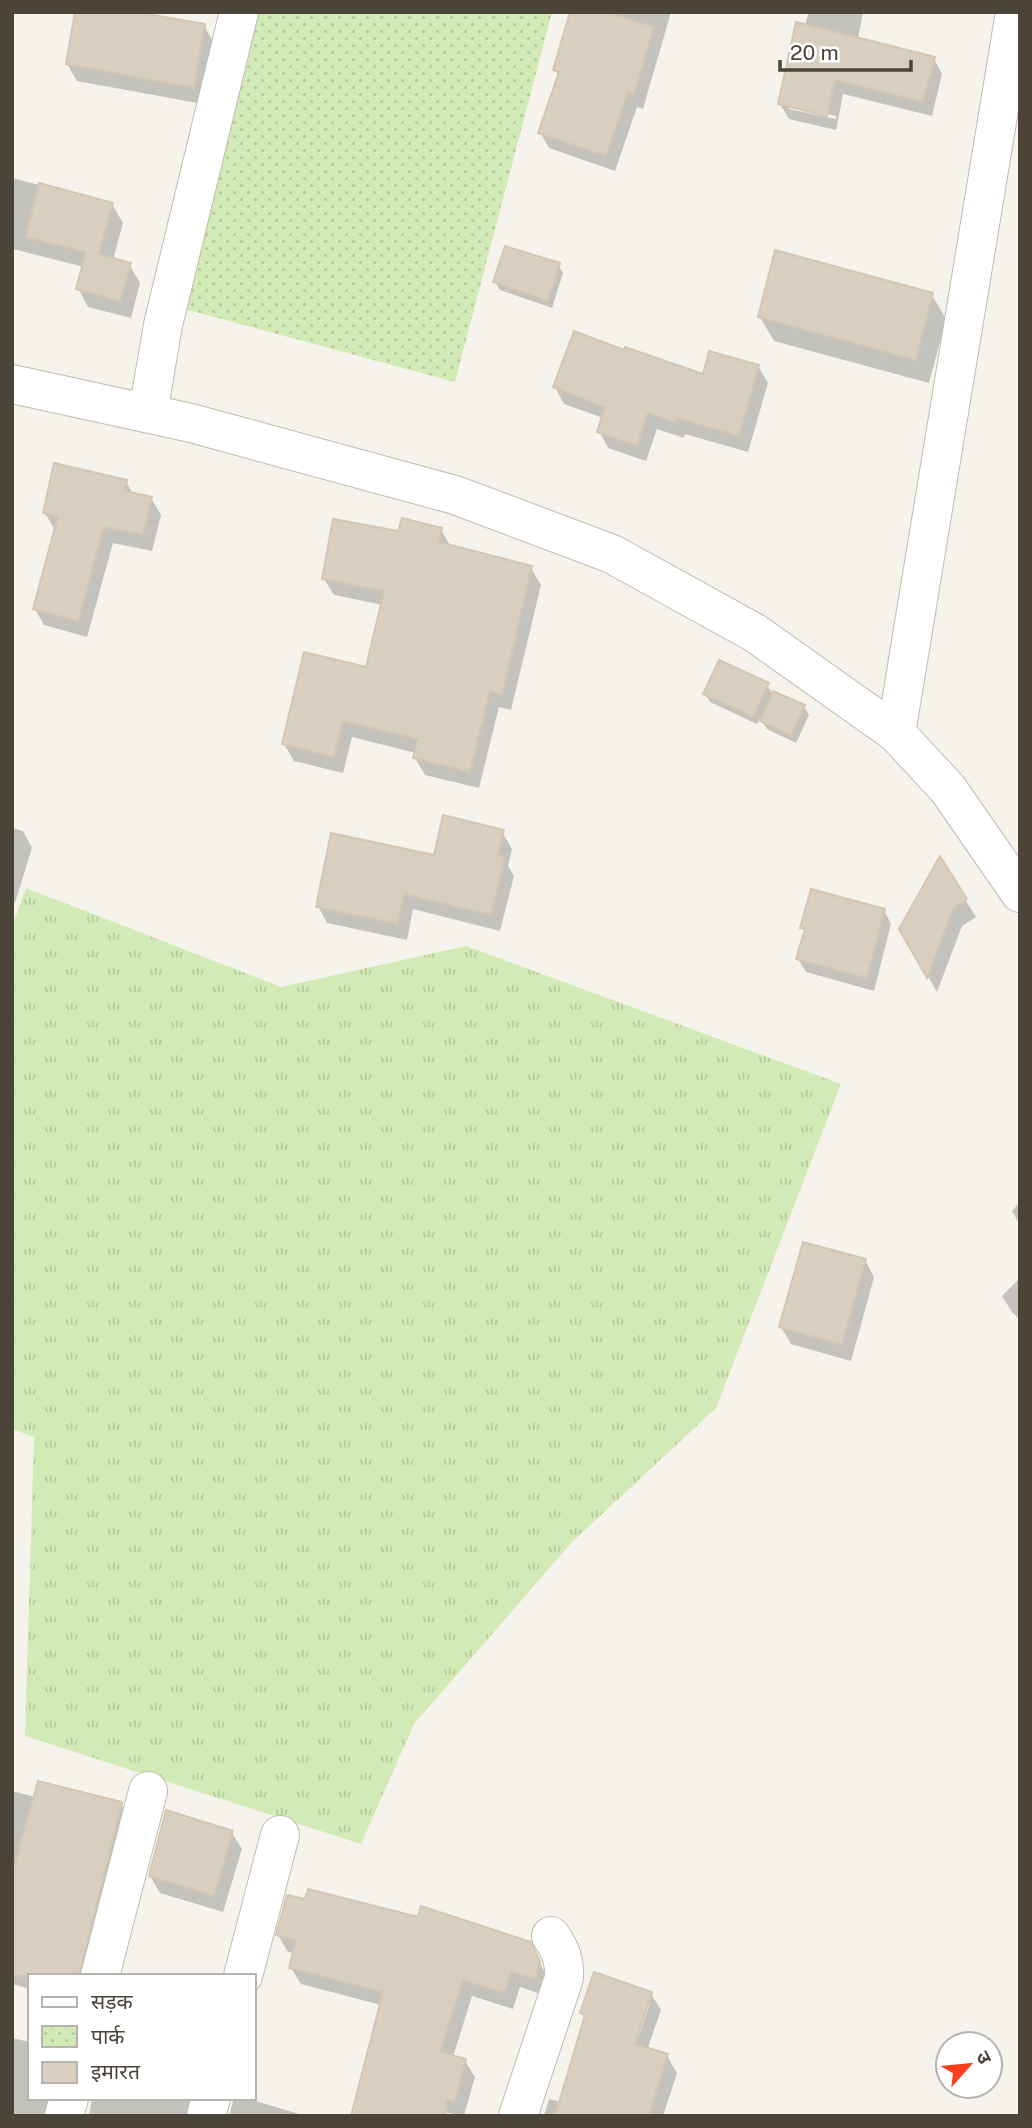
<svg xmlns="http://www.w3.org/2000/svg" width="1032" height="2128" font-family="'Public Sans','Noto Sans Devanagari',sans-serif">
<defs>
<pattern id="grass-tufts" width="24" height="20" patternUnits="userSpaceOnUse" patternTransform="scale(1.75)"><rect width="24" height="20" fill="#d2eab5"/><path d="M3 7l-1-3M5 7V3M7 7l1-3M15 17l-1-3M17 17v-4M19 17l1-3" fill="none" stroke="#b6ca9c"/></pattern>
<pattern id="park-dots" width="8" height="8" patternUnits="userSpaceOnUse" patternTransform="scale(1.75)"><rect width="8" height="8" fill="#d2eab5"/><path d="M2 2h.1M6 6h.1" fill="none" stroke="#b6ca9c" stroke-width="1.8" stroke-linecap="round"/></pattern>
</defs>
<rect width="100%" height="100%" fill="#f6f3ec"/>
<path fill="url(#grass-tufts)" d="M 26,888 L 281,987 L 466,946 L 841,1084 L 716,1408 L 572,1542 L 414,1724 L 361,1844 L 25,1736 L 34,1437 L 12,1429 L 12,927 Z"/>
<path fill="url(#park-dots)" d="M 258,12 L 552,12 L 455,382 L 181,308 Z"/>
<path fill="#0003" fill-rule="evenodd" d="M 615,12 L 671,12 L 643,109 L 637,107 L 615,171 L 549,148 L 540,132 L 559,77 L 555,69 L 614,16 Z
M 809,12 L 863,12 L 858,39 L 934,59 L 942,74 L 932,116 L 843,94 L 836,130 L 789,119 L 780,104 ZM 789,105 L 836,116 L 836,119 L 789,109 Z
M 204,26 L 214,43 L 203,104 L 77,81 L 67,64 Z
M 12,178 L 112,204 L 123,223 L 113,260 L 129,264 L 140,283 L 131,318 L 88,307 L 78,288 L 84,267 L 13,249 L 12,253 Z
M 558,265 L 563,273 L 552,308 L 500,290 L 495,282 Z
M 932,295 L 946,319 L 929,383 L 774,341 L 760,317 Z
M 758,366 L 768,383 L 748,452 L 685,434 L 684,438 L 657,429 L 646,461 L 608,448 L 599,431 L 603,418 L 564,404 L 555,387 L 704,376 Z
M 126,482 L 134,495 L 151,498 L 161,515 L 152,551 L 113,543 L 87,637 L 44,625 L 35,609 L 55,530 L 45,513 Z
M 441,530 L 451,547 L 531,568 L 541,585 L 511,710 L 499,707 L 479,788 L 425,775 L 415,758 L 416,753 L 352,737 L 343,773 L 294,761 L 284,744 L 367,669 L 383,605 L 334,595 L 324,579 L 400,533 Z
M 767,685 L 773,695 L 804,706 L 809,715 L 796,743 L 767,729 L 760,718 L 757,724 L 710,702 L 705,694 Z
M 12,828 L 23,831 L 32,848 L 15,903 L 12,902 Z
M 502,832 L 512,849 L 508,866 L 514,876 L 500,931 L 413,909 L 407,940 L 327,923 L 318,906 L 435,857 Z
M 940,859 L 976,917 L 962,926 L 937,992 L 901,929 Z
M 884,910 L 891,924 L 874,991 L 806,972 L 798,959 L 806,933 L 802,927 Z
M 1020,1202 L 1020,1225 L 1012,1211 Z
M 865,1260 L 874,1277 L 851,1361 L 791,1344 L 781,1327 Z
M 1020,1278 L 1020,1320 L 1012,1312 L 1002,1296 Z
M 12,1791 L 35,1797 L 121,1804 L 131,1821 L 91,1976 L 30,1976 L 30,1989 L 12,1984 Z
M 232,1833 L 242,1849 L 223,1912 L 160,1893 L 150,1876 Z
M 419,1920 L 530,1944 L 549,1980 L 544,1995 L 520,1987 L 513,2009 L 472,1996 L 453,2057 L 465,2061 L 475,2077 L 464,2116 L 433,2110 L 381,2005 L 301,1984 L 291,1968 L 294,1953 L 288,1952 L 278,1935 Z
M 651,1994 L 661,2010 L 647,2050 L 667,2056 L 677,2073 L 663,2116 L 544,2116 L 549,2099 L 561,2102 L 586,2020 L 582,2013 ZM 647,2003 L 650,2003 L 633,2053 L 630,2052 Z
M 12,2038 L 30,2042 L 30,2098 L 64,2098 L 55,2116 L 12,2116 Z
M 92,2098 L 208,2098 L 197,2116 L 89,2116 Z
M 234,2098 L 246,2098 L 306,2116 L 229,2116 Z"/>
<path fill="#d8cfc1" stroke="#d3c7b4" stroke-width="2" d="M 75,12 L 136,12 L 205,24 L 194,88 L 66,64 Z
M 570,12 L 607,12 L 654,27 L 634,94 L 628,92 L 606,156 L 538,133 L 559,72 L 553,70 Z
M 796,22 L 935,57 L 923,102 L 835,80 L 827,116 L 778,104 Z
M 39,183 L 113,203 L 99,254 L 131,263 L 120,301 L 76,289 L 86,252 L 26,237 Z
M 505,246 L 560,263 L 548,301 L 493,282 Z
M 775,250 L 933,293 L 916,360 L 758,317 Z
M 574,331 L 624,350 L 625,347 L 703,374 L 709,351 L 759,365 L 739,436 L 676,418 L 675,422 L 648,413 L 637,446 L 597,432 L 605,407 L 553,387 Z
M 54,463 L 127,480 L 125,491 L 152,497 L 143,535 L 104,527 L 78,621 L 33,609 L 58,516 L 43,513 Z
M 402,518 L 442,528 L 439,542 L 532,566 L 502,695 L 490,691 L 470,772 L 413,758 L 418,739 L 343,721 L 334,757 L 282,744 L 304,652 L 366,667 L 384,591 L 322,579 L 333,519 L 398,531 Z
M 719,660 L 769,683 L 753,717 L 703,694 Z
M 773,691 L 805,705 L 791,736 L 760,721 Z
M 443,815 L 504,830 L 498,855 L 505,857 L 491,915 L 404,894 L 398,924 L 316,907 L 331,833 L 434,855 Z
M 940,856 L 967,899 L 953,909 L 927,978 L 899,929 Z
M 811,889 L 885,909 L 867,978 L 796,959 L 805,929 L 800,928 Z
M 803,1242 L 866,1259 L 842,1345 L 779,1327 Z
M 38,1781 L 122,1802 L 79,1976 L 12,1976 L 12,1874 Z
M 166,1810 L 233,1831 L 214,1896 L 149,1876 Z
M 308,1889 L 418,1917 L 421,1906 L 531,1942 L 540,1962 L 535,1979 L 511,1972 L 504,1993 L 463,1980 L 440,2052 L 466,2059 L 455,2102 L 447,2100 L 445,2116 L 351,2116 L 383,1992 L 289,1968 L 296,1940 L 276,1935 L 287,1895 L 305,1899 Z
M 594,1972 L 652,1992 L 635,2044 L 668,2054 L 649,2116 L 555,2116 L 585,2015 L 580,2013 Z"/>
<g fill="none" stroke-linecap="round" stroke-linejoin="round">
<defs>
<path id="minor" d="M 12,384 L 191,423 L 455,495 L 612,554 L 755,633 L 896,733 L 948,789 L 1020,893
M 148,413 L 163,325 L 239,12
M 896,733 L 1015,12
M 100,1976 L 148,1791
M 243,1976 L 280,1835
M 64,2116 L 69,2098
M 206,2116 L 211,2098
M 518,2116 L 564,1978 C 565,1961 561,1951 551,1936"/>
</defs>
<use href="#minor" stroke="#c2bbae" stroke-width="40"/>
<use href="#minor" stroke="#fff" stroke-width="38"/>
</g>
<rect width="1032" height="2128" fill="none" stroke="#4b4439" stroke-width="28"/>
<rect x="28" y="1974" width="228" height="126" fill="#ffffff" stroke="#b7b4b0" stroke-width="2"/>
<rect x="42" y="1997" width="35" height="10" fill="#ffffff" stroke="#b7b4b0" stroke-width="2"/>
<text x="91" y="2009" font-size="21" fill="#4b4439">सड़क</text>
<rect x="42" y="2026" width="35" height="21" fill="url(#park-dots)" stroke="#b7b4b0" stroke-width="2"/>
<text x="91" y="2044" font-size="21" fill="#4b4439">पार्क</text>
<rect x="42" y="2062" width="35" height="21" fill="#d8cfc1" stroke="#b7b4b0" stroke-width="2"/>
<text x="91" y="2079" font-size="21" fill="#4b4439">इमारत</text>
<g transform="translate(969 2065) rotate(63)"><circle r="33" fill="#ffffff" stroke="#b7b4b0" stroke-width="2"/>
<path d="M0-5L12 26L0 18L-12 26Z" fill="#fc3f1d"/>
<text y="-10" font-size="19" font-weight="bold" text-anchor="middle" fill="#4b4439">उ</text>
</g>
<path d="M780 60v10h131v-10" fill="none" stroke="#4b4439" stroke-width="3.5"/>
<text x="790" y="60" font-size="21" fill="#4b4439" stroke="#ffffff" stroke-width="5" paint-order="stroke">20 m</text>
</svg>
